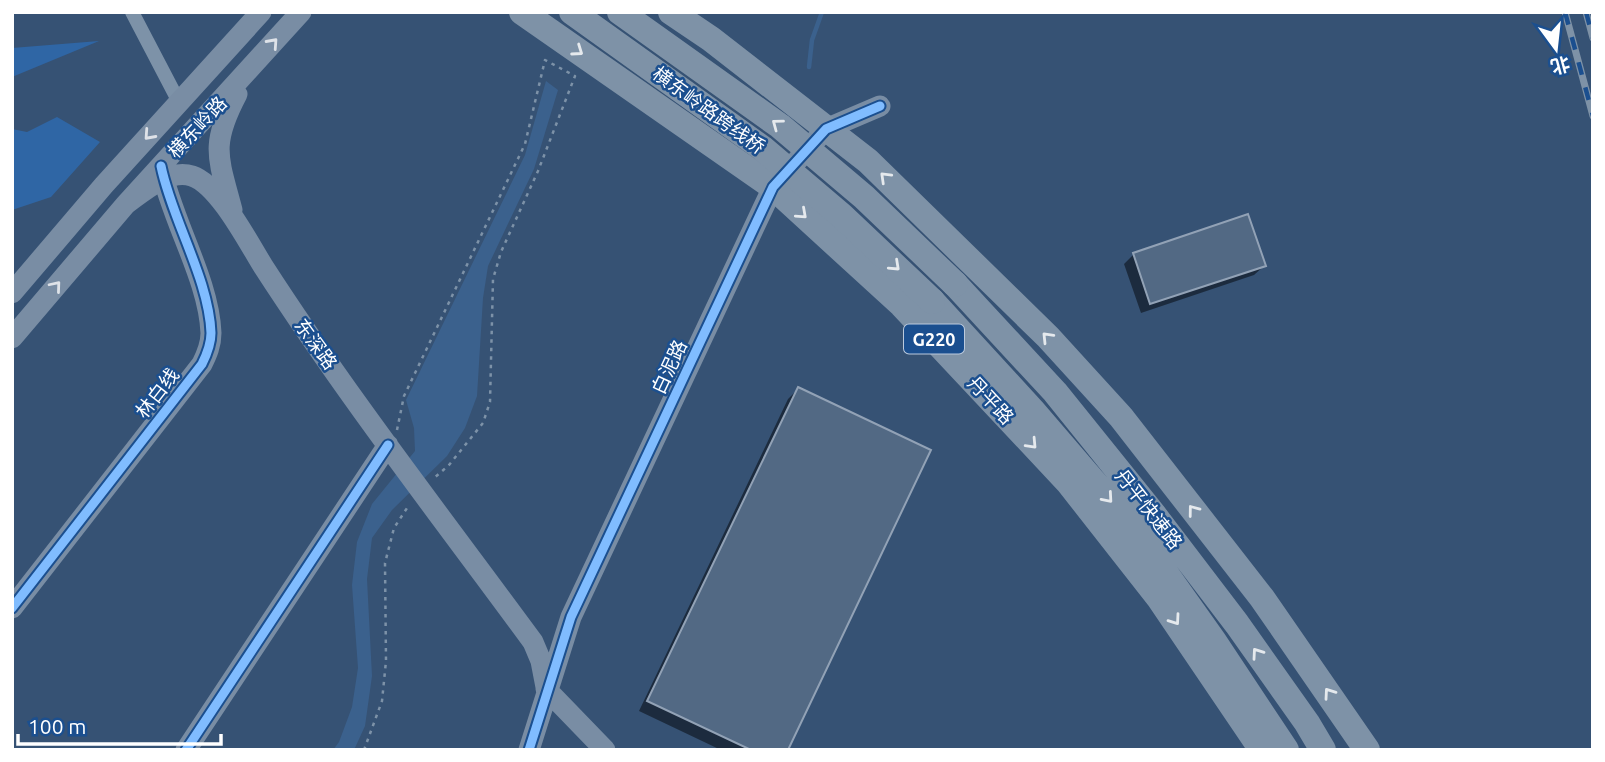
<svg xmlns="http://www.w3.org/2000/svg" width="1605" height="762" font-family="Ubuntu,'Noto Sans SC',sans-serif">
<rect width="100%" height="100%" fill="#365274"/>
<path fill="#2f66a5" d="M 99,41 L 12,77 L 12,48 Z
M 57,117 L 100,142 L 51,197 L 12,210 L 12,129 L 27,132 Z"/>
<path fill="#3b618d" d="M 546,81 L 558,90 L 534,169 L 488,266 L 483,298 L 477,396 L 465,428 L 447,456 L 392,510 L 372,538 L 367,579 L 372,676 L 365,726 L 354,750 L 333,750 L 339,742 L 352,707 L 358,668 L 352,585 L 357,542 L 372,504 L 415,451 L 414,428 L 406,400 L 525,155 Z"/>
<path fill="#0007" d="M 1134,254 L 1264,266 L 1254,275 L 1141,313 L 1124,264 Z
M 798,389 L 786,750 L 721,750 L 639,711 L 788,399 Z"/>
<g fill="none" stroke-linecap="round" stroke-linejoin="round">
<path stroke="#3b618d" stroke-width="4.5" d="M 809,67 L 812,40 L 822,12"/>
</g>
<path fill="#526984" stroke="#92a2b6" stroke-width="2" d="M 1248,214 L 1266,266 L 1150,304 L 1133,253 Z
M 798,387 L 931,450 L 788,750 L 751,750 L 647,701 Z"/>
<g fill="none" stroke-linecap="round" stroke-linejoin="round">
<path stroke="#7d92a8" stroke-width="2.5" stroke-dasharray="3.5 5" stroke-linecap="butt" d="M 397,430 L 404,396 L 525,144 L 545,60 L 575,76 L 538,171 L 501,252 L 493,279 L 490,402 L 483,423 L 449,465 L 433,479
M 364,750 L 382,701 L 386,661 L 385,563 L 394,528 L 409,505"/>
<path stroke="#7d92a8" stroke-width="14" d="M 132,12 L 179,102"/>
<path stroke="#798da4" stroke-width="21" d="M 126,204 C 143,192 169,168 192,176 C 219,185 248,242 263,266 C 347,396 442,518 533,642 L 541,661 L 546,687
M 232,210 C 218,157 210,145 237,94
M 12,293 L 104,185 L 261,12
M 12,338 L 126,204 L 301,12
M 12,608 L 202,364 C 207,354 211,345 211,333 C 209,280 172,221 161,168
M 546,689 L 605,750
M 186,750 L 388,445
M 529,750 L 571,617 L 773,187 L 826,129 L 880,106"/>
<path stroke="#7e92a7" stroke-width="26" d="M 522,12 L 773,187 L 902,305 L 1068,482 L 1159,598 L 1262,750
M 671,12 L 711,39 L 868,161 L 1048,337 L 1121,417 L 1262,598 L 1367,750
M 955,284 L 1055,392 L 1154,515 L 1237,624 L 1307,723 L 1323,750
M 932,301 L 1032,410 L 1135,530 L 1213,640 L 1286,750"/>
<defs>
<path id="rail" d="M 1565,12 L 1593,116
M 1586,12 L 1593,38"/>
</defs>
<use href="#rail" stroke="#7e92a7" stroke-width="7"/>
<use href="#rail" stroke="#1b4f8f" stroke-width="4.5" stroke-dasharray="13" stroke-linecap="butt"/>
<path stroke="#7e92a7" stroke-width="26" d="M 572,12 L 762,148 L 842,216 L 932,301
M 620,12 L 780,126 L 864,197 L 955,284"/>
<defs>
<path id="cycleway" d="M 12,608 L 202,364 C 207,354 211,344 211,333 C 209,279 172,220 161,166
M 186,750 L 388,445
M 529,750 L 571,617 L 773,187 L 826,129 L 880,106"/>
</defs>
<use href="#cycleway" stroke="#1b4f8f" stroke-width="13"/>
<use href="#cycleway" stroke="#80bcff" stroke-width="9"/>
</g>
<defs><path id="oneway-chevron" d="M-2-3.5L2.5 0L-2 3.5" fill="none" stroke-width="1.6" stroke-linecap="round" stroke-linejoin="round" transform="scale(1.75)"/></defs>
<g stroke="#dee2e8">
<use href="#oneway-chevron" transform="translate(273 43) rotate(-48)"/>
<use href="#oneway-chevron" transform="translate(149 135) rotate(132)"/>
<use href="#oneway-chevron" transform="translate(56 286) rotate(-50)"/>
</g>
<g stroke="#e5e9ed">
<use href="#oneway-chevron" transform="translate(578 51) rotate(35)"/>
<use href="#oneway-chevron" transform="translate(777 124) rotate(-143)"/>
<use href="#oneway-chevron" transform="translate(885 177) rotate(-136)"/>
<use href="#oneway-chevron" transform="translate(802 214) rotate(42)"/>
<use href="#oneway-chevron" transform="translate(895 266) rotate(43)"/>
<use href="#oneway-chevron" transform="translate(1047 337) rotate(-134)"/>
<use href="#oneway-chevron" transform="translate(1032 444) rotate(47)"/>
<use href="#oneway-chevron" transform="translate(1108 498) rotate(49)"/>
<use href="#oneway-chevron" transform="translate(1193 510) rotate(-127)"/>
<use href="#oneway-chevron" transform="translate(1175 620) rotate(55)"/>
<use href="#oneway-chevron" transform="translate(1257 653) rotate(-125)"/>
<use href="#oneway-chevron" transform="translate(1329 693) rotate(-125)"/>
</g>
<g text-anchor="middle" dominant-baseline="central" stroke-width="5" stroke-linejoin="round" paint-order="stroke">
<rect fill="#1b4f8f" stroke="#bbcadd" stroke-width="2" x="904" y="324.5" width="60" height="29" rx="5"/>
<g font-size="18" font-weight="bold" fill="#fff">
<text x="934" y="339">G220</text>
</g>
<g font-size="19" fill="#fff" stroke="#1b4f8f">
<text transform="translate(709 110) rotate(36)">横东岭路跨线桥</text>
<text transform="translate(197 127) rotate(-47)">横东岭路</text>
<text transform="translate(316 344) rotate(54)">东深路</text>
<text transform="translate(669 367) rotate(-65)">白泥路</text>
<text transform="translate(157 393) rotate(-52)">林白线</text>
<text transform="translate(991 400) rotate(47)">丹平路</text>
<text transform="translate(1149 509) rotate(52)">丹平快速路</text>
</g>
</g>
<rect width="1605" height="762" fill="none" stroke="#ffffff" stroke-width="28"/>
<g transform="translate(1556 49) rotate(165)" stroke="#1b4f8f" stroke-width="5" paint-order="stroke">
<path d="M0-5L12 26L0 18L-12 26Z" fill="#ffffff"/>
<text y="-10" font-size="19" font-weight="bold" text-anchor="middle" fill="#ffffff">北</text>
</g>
<path d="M18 734v10h203v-10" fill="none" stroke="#ffffff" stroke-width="3.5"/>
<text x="28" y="734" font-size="21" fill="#ffffff" stroke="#1b4f8f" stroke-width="5" paint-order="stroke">100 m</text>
</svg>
